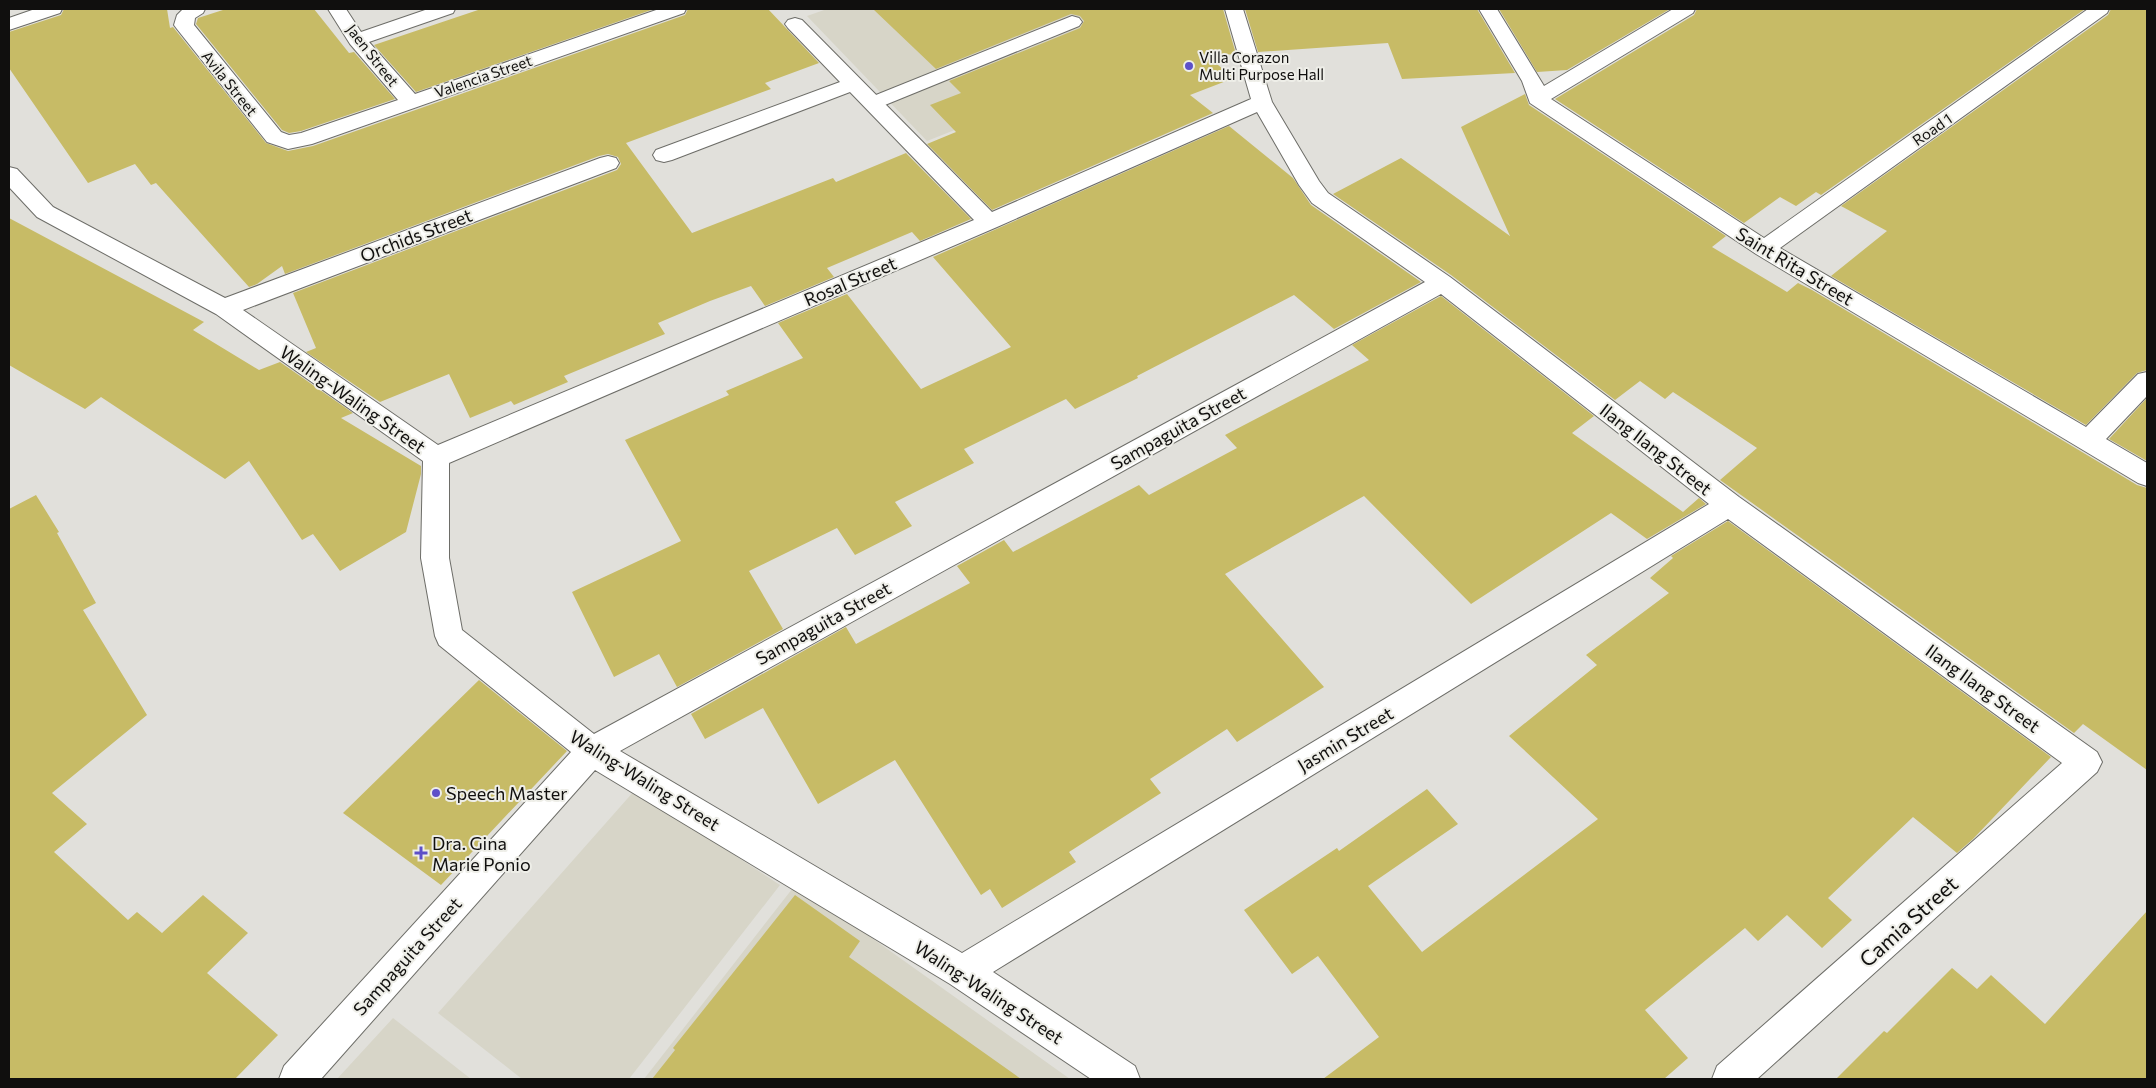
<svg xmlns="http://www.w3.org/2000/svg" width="2156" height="1088" font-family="Commissioner,sans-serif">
<rect width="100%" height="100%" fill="#e1e0db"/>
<path fill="#d7d5c8" d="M 827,9 L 1156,9 L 1190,36 L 927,141 L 807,16 Z
M 635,790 L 780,885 L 629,1079 L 522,1079 L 438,1013 Z
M 796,884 L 1070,1079 L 644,1079 Z
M 393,1018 L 471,1079 L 337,1079 Z"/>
<path fill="#c7bb66" d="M 64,9 L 167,9 L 170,28 L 173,27 L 266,143 L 288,151 L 313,146 L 685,15 L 688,9 L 768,9 L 819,63 L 765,83 L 771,89 L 626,143 L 692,233 L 833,178 L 836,182 L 906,153 L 971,219 L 920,241 L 912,232 L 827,268 L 834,277 L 765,306 L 751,286 L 710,301 L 658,323 L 665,334 L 564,376 L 568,382 L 514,405 L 511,401 L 470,418 L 449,374 L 380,402 L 306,352 L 316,348 L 293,293 L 617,170 L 621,164 L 618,157 L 608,154 L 599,156 L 285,274 L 282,266 L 257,284 L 249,287 L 156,183 L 151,185 L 135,164 L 88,183 L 9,68 L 9,32 L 61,15 Z
M 226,9 L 314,9 L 349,53 L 354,52 L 395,99 L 301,131 L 289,133 L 282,130 L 196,24 L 198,18 Z
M 481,9 L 654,9 L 416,92 L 374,45 Z
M 873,9 L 1223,9 L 1236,54 L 1207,56 L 1234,78 L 1190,95 L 1213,113 L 992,210 L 927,144 L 956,132 L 930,105 L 961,93 L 949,81 L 1080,28 L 1084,21 L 1080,16 L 1071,14 L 936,69 Z
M 1245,9 L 1477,9 L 1515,73 L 1402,79 L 1388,43 L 1258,52 Z
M 1499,9 L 1670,9 L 1567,70 L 1537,72 Z
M 1697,9 L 2085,9 L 1821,195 L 1816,192 L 1796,206 L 1780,197 L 1744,223 L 1555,99 L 1694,15 Z
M 2111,9 L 2147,9 L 2147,370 L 2137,373 L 2086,425 L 1831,276 L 1887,231 L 1841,206 L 2108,15 Z
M 1525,94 L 1529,105 L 1726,236 L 1712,247 L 1787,292 L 1798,283 L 1812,290 L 2137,485 L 2147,488 L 2147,770 L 2083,724 L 2074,733 L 1720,480 L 1757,448 L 1673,392 L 1665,399 L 1640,381 L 1615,400 L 1451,275 L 1333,194 L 1401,158 L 1510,236 L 1461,127 Z
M 1229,126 L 1293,178 L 1311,205 L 1421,282 L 1334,329 L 1294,295 L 1137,376 L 1138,378 L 1075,409 L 1066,399 L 964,449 L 974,463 L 895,502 L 912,526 L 855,555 L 837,528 L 749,571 L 783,629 L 677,687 L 659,654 L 614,677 L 572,592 L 681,541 L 625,440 L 729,395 L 726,391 L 803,358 L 778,323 L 847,294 L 921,389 L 1011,347 L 933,257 Z
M 9,218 L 204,322 L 193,330 L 259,370 L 280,362 L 353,413 L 341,418 L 421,466 L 421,474 L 406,532 L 340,571 L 313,534 L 302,540 L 249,461 L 225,479 L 101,397 L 85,409 L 9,365 Z
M 1441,296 L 1594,416 L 1572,433 L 1683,512 L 1699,498 L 1706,504 L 1647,539 L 1611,513 L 1471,604 L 1364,496 L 1225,574 L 1324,687 L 1237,742 L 1227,729 L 1150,779 L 1161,793 L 1069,852 L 1076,862 L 1002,908 L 990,889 L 981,895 L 895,760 L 818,804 L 763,708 L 705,739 L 691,714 L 846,627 L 856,644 L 970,583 L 957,566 L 1004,540 L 1013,552 L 1139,485 L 1149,495 L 1237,448 L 1225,435 L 1369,360 L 1352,345 Z
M 2147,398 L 2147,461 L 2109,439 Z
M 36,495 L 59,532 L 57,533 L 96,603 L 83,610 L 147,715 L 52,793 L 87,824 L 54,852 L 128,920 L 137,912 L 162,933 L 203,895 L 248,933 L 207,973 L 278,1035 L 235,1079 L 9,1079 L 9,509 Z
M 1728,521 L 2051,757 L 1973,839 L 1957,853 L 1913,817 L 1828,898 L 1852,920 L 1822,948 L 1787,915 L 1758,941 L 1745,928 L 1645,1010 L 1688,1058 L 1664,1079 L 1323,1079 L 1379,1037 L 1318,956 L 1292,974 L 1244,910 L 1337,848 L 1339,851 L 1427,789 L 1458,824 L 1368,886 L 1422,952 L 1598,819 L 1509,736 L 1597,665 L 1586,655 L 1669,593 L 1650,578 L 1673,558 L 1671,556 Z
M 479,680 L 567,751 L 441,885 L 343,813 Z
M 795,895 L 860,941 L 849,957 L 1021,1079 L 652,1079 L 675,1050 L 673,1048 Z
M 2147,911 L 2147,1079 L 1836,1079 L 1884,1031 L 1887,1033 L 1952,968 L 1977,989 L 1991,975 L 2045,1024 Z"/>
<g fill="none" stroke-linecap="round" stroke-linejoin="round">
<defs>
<path id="service" d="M 1072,16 L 1079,18 L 1082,22 L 1079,26 L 880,107 L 873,109 L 866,107 L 863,103 L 866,99 Z"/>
<path id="minor" d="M 35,9 L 62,9 L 60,13 L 9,30 L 9,18 Z
M 183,9 L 205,9 L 203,13 L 195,18 L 194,25 L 281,132 L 289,135 L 301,133 L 398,100 L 350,44 L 328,9 L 346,9 L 361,32 L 428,9 L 455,9 L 453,13 L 369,42 L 415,94 L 659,9 L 686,9 L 684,13 L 312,144 L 288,149 L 267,142 L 177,29 L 174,25 L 177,15 Z
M 1225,9 L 1243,9 L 1272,102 L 1319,181 L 1328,193 L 1450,277 L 1739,497 L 2097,752 L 2102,762 L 2097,772 L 1757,1079 L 1712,1079 L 1717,1066 L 2062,763 L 1728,519 L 993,972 L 1135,1066 L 1140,1079 L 1091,1079 L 950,984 L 595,770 L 321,1079 L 279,1079 L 284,1066 L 571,752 L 439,645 L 435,636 L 421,558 L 423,461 L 216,314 L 37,217 L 9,187 L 9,167 L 17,169 L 53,207 L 225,298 L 600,158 L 608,156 L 616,158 L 619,163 L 616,168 L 243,310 L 438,445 L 974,220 L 850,92 L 672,160 L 664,162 L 656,160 L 653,155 L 656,150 L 840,82 L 788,28 L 785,24 L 788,20 L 795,18 L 802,20 L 992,212 L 1251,99 ZM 1257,112 L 1299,185 L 1312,203 L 1425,282 L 594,734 L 462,630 L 449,558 L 449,463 L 997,227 ZM 1441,294 L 1709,504 L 962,953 L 620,751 Z
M 1479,9 L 1497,9 L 1544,86 L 1673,9 L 1695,9 L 1693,13 L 1551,99 L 1764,238 L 2088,9 L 2109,9 L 2107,13 L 1780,248 L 2086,427 L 2138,374 L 2147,372 L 2147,396 L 2106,439 L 2147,463 L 2147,486 L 2138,483 L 1756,254 L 1530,103 L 1522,81 Z"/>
</defs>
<use href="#service" stroke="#6d6d68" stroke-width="2"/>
<use href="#minor" stroke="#6d6d68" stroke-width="2"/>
<use href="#service" fill="#fff" fill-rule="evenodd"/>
<use href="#minor" fill="#fff" fill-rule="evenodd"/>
</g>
<g fill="#5d50c8" stroke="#eeeee8" stroke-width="2">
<circle cx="1189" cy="66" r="5"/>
<circle cx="436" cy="793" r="5"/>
<path d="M418.5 845.5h5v5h5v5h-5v5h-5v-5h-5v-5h5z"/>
</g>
<g text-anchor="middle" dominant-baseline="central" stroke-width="4" stroke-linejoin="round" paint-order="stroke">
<g font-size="15" fill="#100f0e" stroke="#eeeee8">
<text transform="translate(373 55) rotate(52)">Jaen Street</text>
<text transform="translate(483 76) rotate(-19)">Valencia Street</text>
<text transform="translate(230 83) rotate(51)">Avila Street</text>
<text transform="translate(1932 129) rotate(-35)">Road 1</text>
</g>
<g font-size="15" fill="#100f0e" stroke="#eeeee8" text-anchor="start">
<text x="1199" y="57">Villa Corazon<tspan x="1199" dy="17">Multi Purpose Hall</tspan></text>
</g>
<g font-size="18" fill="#100f0e" stroke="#eeeee8">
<text transform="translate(416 235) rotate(-21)">Orchids Street</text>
<text transform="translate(1795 266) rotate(31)">Saint Rita Street</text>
<text transform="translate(850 281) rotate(-23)">Rosal Street</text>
<text transform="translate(353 399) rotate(35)">Waling-Waling Street</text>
<text transform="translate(1178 428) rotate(-29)">Sampaguita Street</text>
<text transform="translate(1656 449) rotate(38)">Ilang Ilang Street</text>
<text transform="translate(823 623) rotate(-29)">Sampaguita Street</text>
<text transform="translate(1983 688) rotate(36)">Ilang Ilang Street</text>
<text transform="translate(1345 739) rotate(-31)">Jasmin Street</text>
<text transform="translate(645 780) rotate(32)">Waling-Waling Street</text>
<text transform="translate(407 956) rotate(-48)">Sampaguita Street</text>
<text transform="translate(989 992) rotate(33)">Waling-Waling Street</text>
</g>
<g font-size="18" fill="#100f0e" stroke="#eeeee8" text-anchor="start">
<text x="446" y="793">Speech Master</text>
<text x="432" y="843">Dra. Gina<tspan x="432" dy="21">Marie Ponio</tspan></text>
</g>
<g font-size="21" fill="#100f0e" stroke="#eeeee8">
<text transform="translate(1908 921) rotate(-42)">Camia Street</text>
</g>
</g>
<rect width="2156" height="1088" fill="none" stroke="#100f0e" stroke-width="20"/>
</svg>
